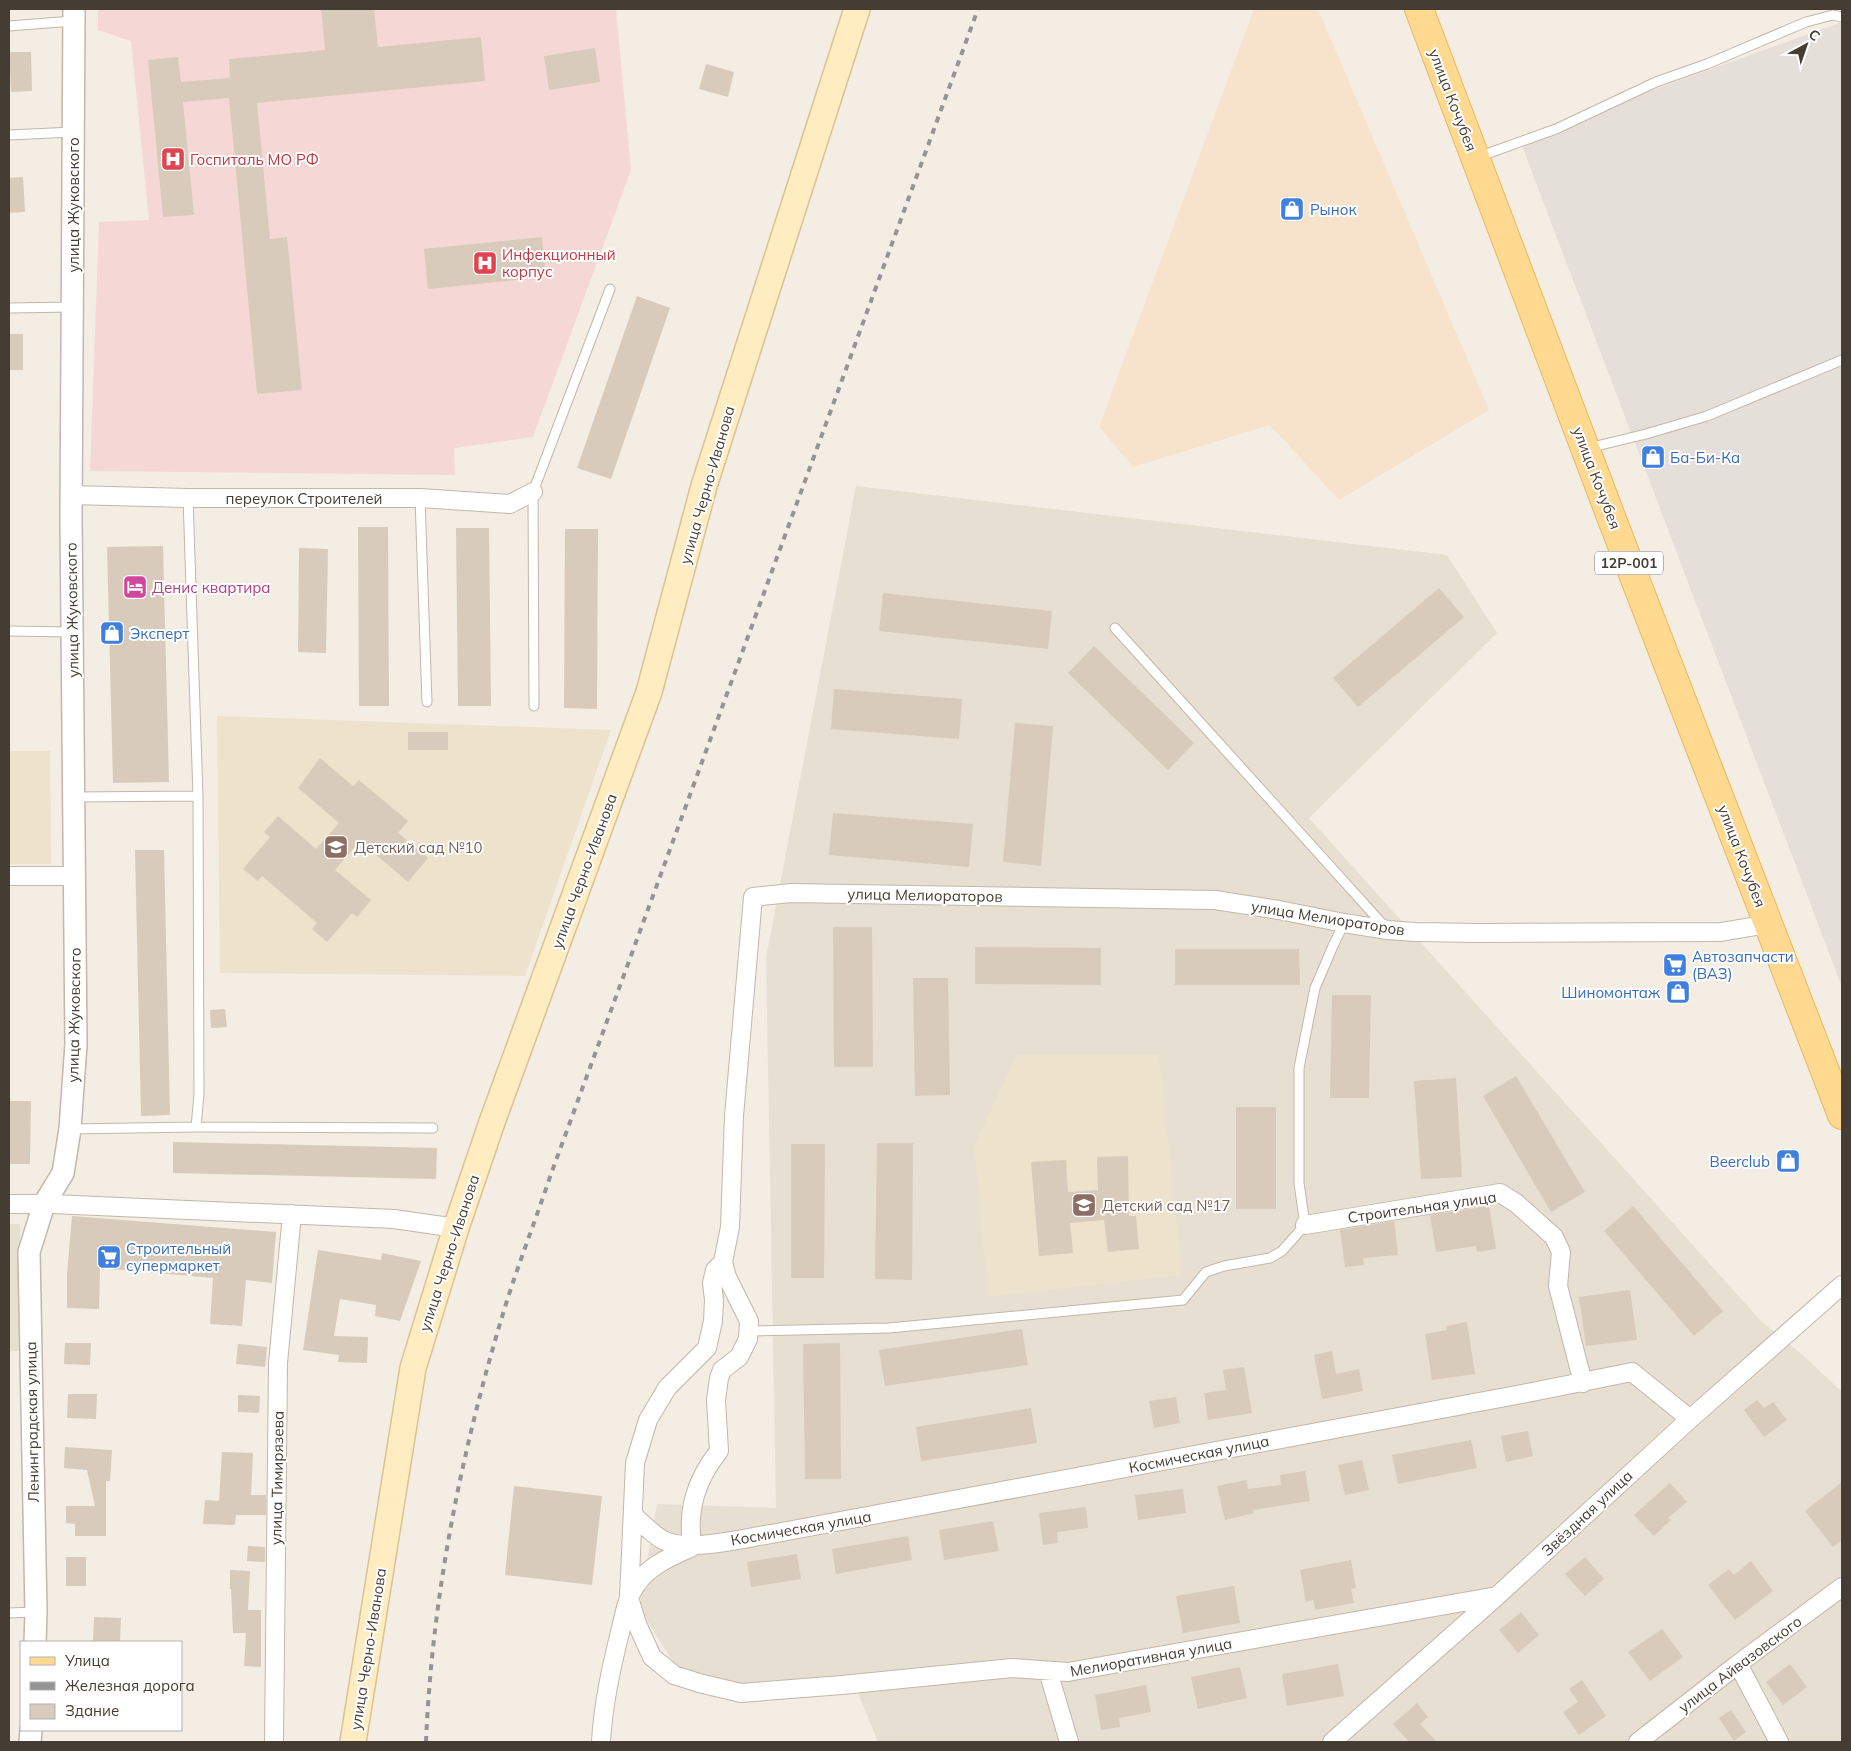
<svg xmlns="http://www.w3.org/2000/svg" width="1851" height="1751" font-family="Mulish,sans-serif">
<rect width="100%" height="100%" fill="#f3ede3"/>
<path fill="#e7dfd1" d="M 856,486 L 1447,555 L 1497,633 L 1309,818 L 1761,1321 L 1806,1358 L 1842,1392 L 1842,1742 L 878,1742 L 852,1678 L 739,1687 L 675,1665 L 639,1608 L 657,1504 L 776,1508 L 766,958 Z
M 9,1224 L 20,1224 L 19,1351 L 9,1351 Z"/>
<path fill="#f7e2cc" d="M 1254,9 L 1318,9 L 1489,410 L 1339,500 L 1270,425 L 1133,467 L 1099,427 Z"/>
<path fill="#e5dfd9" d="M 1842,22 L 1842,987 L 1519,138 Z"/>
<path fill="#ede2cc" d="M 217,716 L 611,730 L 525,976 L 220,973 Z
M 9,751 L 50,751 L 51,864 L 9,864 Z
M 1017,1055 L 1159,1055 L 1182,1275 L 988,1297 L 974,1146 Z"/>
<path fill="#f5d8d5" d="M 98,9 L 616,9 L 631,170 L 533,437 L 454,448 L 455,475 L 90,471 L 99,222 L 149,220 L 131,41 L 98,30 Z"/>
<path fill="#d8cbbb" d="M 321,9 L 374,9 L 378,47 L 481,37 L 485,81 L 257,103 L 270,239 L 287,237 L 302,390 L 257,394 L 229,98 L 183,102 L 194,215 L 163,217 L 148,60 L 178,57 L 181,82 L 230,78 L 229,59 L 325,50 Z
M 595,48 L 600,82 L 549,90 L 544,56 Z
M 9,52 L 31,52 L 32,91 L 11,92 Z
M 706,64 L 734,72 L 728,97 L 699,89 Z
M 23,177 L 25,212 L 9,213 L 9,178 Z
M 542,237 L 546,277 L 428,289 L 424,249 Z
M 637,296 L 670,308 L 611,479 L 577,468 Z
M 9,334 L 23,334 L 23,370 L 9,370 Z
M 358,527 L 388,527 L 389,706 L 359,706 Z
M 456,528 L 489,528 L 491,706 L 458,706 Z
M 565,529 L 598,529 L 597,709 L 564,708 Z
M 163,546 L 169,782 L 113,783 L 107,547 Z
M 299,548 L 328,549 L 326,653 L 298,652 Z
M 1439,588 L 1464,617 L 1358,707 L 1333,678 Z
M 883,593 L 1052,611 L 1048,649 L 879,631 Z
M 1094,646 L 1194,743 L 1168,770 L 1068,673 Z
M 834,689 L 962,699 L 959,739 L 831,729 Z
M 1015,723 L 1053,726 L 1041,866 L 1003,862 Z
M 408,732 L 448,732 L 448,750 L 408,750 Z
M 320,758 L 353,786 L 359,780 L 408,821 L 398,833 L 428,858 L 408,882 L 360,841 L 335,870 L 371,900 L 357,917 L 352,913 L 327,942 L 312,929 L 317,923 L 262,876 L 258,881 L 243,869 L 270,837 L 264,832 L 278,816 L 316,849 L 339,823 L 298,788 Z
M 833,813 L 973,824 L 969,867 L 829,855 Z
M 135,850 L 164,850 L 170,1115 L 141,1116 Z
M 833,927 L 872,927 L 873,1067 L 834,1067 Z
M 975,947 L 1101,948 L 1101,985 L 975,984 Z
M 1175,949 L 1299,949 L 1300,985 L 1175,985 Z
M 913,978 L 948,978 L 950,1095 L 915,1096 Z
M 1332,995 L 1371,995 L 1369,1098 L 1330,1098 Z
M 225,1009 L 227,1027 L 211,1028 L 210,1010 Z
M 1516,1076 L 1585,1192 L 1551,1212 L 1483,1096 Z
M 1456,1078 L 1462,1177 L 1421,1179 L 1414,1081 Z
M 9,1101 L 31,1101 L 30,1164 L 9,1164 Z
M 1236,1107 L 1276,1107 L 1276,1209 L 1236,1209 Z
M 173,1142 L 437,1148 L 436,1179 L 173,1173 Z
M 877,1143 L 913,1143 L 912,1280 L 875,1279 Z
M 791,1144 L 825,1144 L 824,1278 L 791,1278 Z
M 1128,1156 L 1129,1216 L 1136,1216 L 1139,1249 L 1108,1252 L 1104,1220 L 1070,1223 L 1073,1253 L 1039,1256 L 1031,1162 L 1066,1160 L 1068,1192 L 1098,1190 L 1097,1157 Z
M 1489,1206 L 1496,1249 L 1477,1252 L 1476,1246 L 1436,1252 L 1430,1215 Z
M 1633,1206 L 1723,1311 L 1694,1336 L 1604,1231 Z
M 72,1216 L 276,1232 L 272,1283 L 246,1280 L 242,1326 L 210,1324 L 213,1278 L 100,1268 L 99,1309 L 67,1308 L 67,1274 Z
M 1394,1221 L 1398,1255 L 1363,1258 L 1364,1265 L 1345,1267 L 1340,1230 Z
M 318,1250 L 381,1260 L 382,1253 L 421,1261 L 400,1321 L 375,1316 L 376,1305 L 340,1299 L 334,1336 L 368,1337 L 367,1363 L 338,1362 L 339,1355 L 303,1350 Z
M 1630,1290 L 1637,1340 L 1586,1346 L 1579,1297 Z
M 1467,1322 L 1475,1374 L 1432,1380 L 1425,1334 L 1447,1330 L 1446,1326 Z
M 1022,1329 L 1028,1365 L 885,1386 L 879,1350 Z
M 65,1343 L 91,1343 L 90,1365 L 64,1364 Z
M 840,1343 L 841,1479 L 805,1479 L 803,1344 Z
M 238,1344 L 267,1347 L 265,1367 L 236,1364 Z
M 1332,1351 L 1336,1374 L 1359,1369 L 1363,1391 L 1322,1399 L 1314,1355 Z
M 1244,1367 L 1252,1413 L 1208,1420 L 1204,1393 L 1226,1390 L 1223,1370 Z
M 68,1394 L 97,1394 L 96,1419 L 67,1418 Z
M 238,1395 L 260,1396 L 259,1413 L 238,1412 Z
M 1176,1397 L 1180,1423 L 1154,1428 L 1149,1401 Z
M 1757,1400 L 1764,1408 L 1773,1402 L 1787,1420 L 1764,1437 L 1744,1410 Z
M 1031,1408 L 1037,1443 L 921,1461 L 916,1427 Z
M 1528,1431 L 1533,1456 L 1506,1462 L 1501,1436 Z
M 1471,1440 L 1477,1468 L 1398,1484 L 1392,1455 Z
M 65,1447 L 112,1450 L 110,1481 L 106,1481 L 106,1536 L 75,1536 L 75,1524 L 66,1523 L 66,1506 L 95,1506 L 87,1470 L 64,1468 Z
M 222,1452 L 253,1453 L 251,1495 L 266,1495 L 266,1515 L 236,1515 L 235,1525 L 203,1524 L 205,1500 L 219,1501 Z
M 1362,1460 L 1369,1490 L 1345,1495 L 1338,1465 Z
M 1305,1471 L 1310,1501 L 1253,1510 L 1254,1513 L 1225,1520 L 1217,1486 L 1246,1480 L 1248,1489 L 1281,1485 L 1280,1475 Z
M 1842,1482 L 1842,1540 L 1833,1547 L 1805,1511 Z
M 1670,1483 L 1687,1502 L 1668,1518 L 1671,1520 L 1654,1536 L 1634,1515 Z
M 514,1486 L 602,1496 L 592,1585 L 505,1575 Z
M 1183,1489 L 1186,1513 L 1138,1520 L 1135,1495 Z
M 1086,1507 L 1088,1528 L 1057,1532 L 1058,1543 L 1043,1545 L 1039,1513 Z
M 993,1521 L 999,1551 L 944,1560 L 939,1530 Z
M 908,1536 L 912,1560 L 836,1574 L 832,1549 Z
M 248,1546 L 265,1547 L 265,1562 L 247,1561 Z
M 797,1554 L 801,1579 L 751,1587 L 747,1562 Z
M 66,1557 L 86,1557 L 86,1586 L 66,1586 Z
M 1585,1557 L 1604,1579 L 1585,1596 L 1565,1574 Z
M 1351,1560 L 1356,1588 L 1351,1589 L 1354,1603 L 1315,1610 L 1313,1600 L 1306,1602 L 1300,1570 Z
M 1751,1561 L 1773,1591 L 1735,1620 L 1708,1585 L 1729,1569 L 1734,1575 Z
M 230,1570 L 250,1571 L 248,1610 L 261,1610 L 261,1667 L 244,1666 L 246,1633 L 233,1633 L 231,1589 L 230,1589 Z
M 1234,1586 L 1240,1623 L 1183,1633 L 1176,1596 Z
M 1521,1612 L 1539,1635 L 1518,1653 L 1499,1630 Z
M 94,1617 L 121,1618 L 120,1642 L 93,1641 Z
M 1662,1629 L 1683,1657 L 1650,1681 L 1628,1652 Z
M 1338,1664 L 1344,1696 L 1287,1706 L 1282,1674 Z
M 1790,1664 L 1807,1687 L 1783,1705 L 1766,1682 Z
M 1240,1667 L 1247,1698 L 1198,1709 L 1191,1677 Z
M 1582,1680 L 1606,1716 L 1579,1735 L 1563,1712 L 1578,1702 L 1569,1689 Z
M 1146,1685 L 1151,1712 L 1119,1718 L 1120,1727 L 1101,1730 L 1095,1695 Z
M 1417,1703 L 1428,1717 L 1420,1724 L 1437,1742 L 1409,1742 L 1393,1724 Z
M 1731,1710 L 1746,1732 L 1734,1741 L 1719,1718 Z"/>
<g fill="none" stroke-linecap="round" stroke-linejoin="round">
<defs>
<path id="service" d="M 9,26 L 73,21
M 9,135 L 73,132
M 1478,157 L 1556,129 L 1656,82 L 1707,64 L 1806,22 L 1833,15 L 1842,17
M 9,308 L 73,307
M 1588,448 L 1646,434 L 1707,416 L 1842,360
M 420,498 L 427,702
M 1115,628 L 1386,928
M 9,631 L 73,632
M 534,706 L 533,492 L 610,289
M 74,797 L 198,796 L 188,498
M 196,1127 L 199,1094 L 198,796
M 70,1129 L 196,1127 L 433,1128
M 749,1331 L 889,1328 L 1183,1300 L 1206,1272 L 1224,1266 L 1270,1258 L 1282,1251 L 1305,1225 L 1299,1183 L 1299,1068 L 1315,988 L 1333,946 L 1344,923
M 9,1613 L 36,1612"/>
<path id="minor" d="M 71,495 L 188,498 L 420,498 L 510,504 L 533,492
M 9,876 L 75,876
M 9,1204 L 52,1204 L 394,1219 L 456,1228
M 1305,1225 L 1500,1193 L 1516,1203 L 1554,1237 L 1561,1252 L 1558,1286 L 1583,1383
M 723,1262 L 715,1270 L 712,1283 L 714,1300 L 713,1321 L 707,1348 L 667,1388 L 648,1420 L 635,1463 L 629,1598 L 637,1624 L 652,1657 L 674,1675 L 699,1683 L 741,1693 L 842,1685 L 1012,1668 L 1068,1672 L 1497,1596
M 633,1515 C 642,1523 652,1534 663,1540 C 686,1553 744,1538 771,1534 L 1522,1394 L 1632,1372 L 1690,1419
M 692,1546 C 687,1509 696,1480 719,1451 L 716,1400 L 719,1378 L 722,1370 L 739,1357 L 748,1339 L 749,1321 L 727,1277 L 723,1262 L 730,1227 L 734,1116 L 753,897 L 791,893 L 1215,900 L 1279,910 L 1344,923 L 1388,930 L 1415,932 L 1479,933 L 1721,932 L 1768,924
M 1738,1664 L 1779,1742
M 1048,1671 L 1069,1742
M 274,1742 L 278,1363 L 292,1214
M 601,1742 C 603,1705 611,1669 620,1632 C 624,1617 626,1599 636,1585 C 649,1565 671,1557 692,1547
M 1332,1742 L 1497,1596 L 1690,1419 L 1842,1285
M 1638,1742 L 1738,1664 L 1842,1587"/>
<path id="tertiary" d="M 35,1642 L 36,1612 L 29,1252 L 44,1204 L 63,1173 L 70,1129 L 76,1044 L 71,518 L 74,9
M 30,1742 L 31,1730"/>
<path id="secondary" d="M 353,1742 L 413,1368 L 456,1228 L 492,1122 L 649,692 L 704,486 L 857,9"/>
<path id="primary" d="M 1419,9 L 1613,522 L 1842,1115"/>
</defs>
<use href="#service" stroke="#c2b7a8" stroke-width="11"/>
<use href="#minor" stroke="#c2b7a8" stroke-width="20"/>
<use href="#tertiary" stroke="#c2b7a8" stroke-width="24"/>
<use href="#secondary" stroke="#dac291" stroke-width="28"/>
<use href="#primary" stroke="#ebb759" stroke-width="30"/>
<use href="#service" stroke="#fff" stroke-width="9"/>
<use href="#minor" stroke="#fff" stroke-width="18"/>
<use href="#tertiary" stroke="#fff" stroke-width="21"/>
<use href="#secondary" stroke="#ffecc1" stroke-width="25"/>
<use href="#primary" stroke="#ffd990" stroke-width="28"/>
<path stroke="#949494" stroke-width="4" stroke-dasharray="6 6" stroke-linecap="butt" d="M 426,1742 C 432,1595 462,1448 505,1307 C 519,1262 536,1219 551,1174 L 978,9"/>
</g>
<defs>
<symbol id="hospital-square" viewBox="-11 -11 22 22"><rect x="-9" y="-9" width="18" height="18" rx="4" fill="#e0444e" stroke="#fff"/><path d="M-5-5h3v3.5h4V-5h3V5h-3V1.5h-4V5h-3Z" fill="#fff"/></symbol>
<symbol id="shop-square" viewBox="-11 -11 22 22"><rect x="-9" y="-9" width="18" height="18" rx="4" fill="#3f7fe0" stroke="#fff"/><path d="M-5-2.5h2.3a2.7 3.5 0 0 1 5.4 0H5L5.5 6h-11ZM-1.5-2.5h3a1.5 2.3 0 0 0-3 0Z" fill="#fff"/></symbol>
<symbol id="hotel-square" viewBox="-11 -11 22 22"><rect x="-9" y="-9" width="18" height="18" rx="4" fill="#d1479c" stroke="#fff"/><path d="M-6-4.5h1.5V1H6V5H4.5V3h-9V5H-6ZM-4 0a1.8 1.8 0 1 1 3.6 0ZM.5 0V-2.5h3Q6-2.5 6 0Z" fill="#fff"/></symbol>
<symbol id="school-square" viewBox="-11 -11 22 22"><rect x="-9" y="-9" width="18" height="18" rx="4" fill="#8d6e63" stroke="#fff"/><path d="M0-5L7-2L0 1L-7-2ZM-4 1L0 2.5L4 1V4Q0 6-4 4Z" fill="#fff"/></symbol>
<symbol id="supermarket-square" viewBox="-11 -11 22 22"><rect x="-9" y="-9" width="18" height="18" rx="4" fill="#3f7fe0" stroke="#fff"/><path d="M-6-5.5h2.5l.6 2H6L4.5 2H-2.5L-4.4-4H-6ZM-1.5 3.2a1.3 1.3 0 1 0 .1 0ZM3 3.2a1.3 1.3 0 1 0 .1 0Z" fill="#fff"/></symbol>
</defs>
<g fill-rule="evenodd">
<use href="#hospital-square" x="159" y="145" width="28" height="28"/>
<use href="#shop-square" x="1278" y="195" width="28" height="28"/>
<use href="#hospital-square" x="471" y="249" width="28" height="28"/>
<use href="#shop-square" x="1639" y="443" width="28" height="28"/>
<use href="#hotel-square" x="121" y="573" width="28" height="28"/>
<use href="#shop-square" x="98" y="619" width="28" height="28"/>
<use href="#school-square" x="322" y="833" width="28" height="28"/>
<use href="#supermarket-square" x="1661" y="951" width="28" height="28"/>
<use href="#shop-square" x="1664" y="978" width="28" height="28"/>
<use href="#shop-square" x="1774" y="1147" width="28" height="28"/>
<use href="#school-square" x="1070" y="1191" width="28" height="28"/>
<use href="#supermarket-square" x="95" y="1243" width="28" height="28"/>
</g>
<g text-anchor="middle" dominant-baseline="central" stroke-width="4" stroke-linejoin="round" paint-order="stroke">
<rect fill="#fff" stroke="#7d7770" stroke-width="1" x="1595" y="551.5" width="68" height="23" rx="4"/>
<g font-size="14" font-weight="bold" fill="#453d33">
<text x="1629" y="563">12Р-001</text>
</g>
<g font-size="15" fill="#453d33" stroke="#fff">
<text transform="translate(1453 100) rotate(69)">улица Кочубея</text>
<text transform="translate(73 205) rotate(-90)">улица Жуковского</text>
<text transform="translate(1597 478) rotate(69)">улица Кочубея</text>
<text transform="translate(707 485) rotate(-74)">улица Черно-Иванова</text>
<text x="304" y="498">переулок Строителей</text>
<text transform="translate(72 610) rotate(-91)">улица Жуковского</text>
<text transform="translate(1742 856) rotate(69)">улица Кочубея</text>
<text transform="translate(584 871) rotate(-70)">улица Черно-Иванова</text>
<text transform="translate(925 895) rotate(1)">улица Мелиораторов</text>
<text transform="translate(1328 918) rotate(9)">улица Мелиораторов</text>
<text transform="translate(74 1015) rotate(-89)">улица Жуковского</text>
<text transform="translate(1422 1207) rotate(-8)">Строительная улица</text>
<text transform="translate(449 1253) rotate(-72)">улица Черно-Иванова</text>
<text transform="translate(32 1422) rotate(-91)">Ленинградская улица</text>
<text transform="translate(1199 1454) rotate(-11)">Космическая улица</text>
<text transform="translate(277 1478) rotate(-89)">улица Тимирязева</text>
<text transform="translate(1587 1513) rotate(-43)">Звёздная улица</text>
<text transform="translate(801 1528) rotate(-10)">Космическая улица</text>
<text transform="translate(368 1649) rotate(-81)">улица Черно-Иванова</text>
<text transform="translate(1151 1657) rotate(-10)">Мелиоративная улица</text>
<text transform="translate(1740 1664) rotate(-37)">улица Айвазовского</text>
</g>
<g font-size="15" fill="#be3a42" stroke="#fff" text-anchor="start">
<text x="190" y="159">Госпиталь МО РФ</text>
<text x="502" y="254">Инфекционный<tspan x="502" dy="17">корпус</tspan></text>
</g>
<g font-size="15" fill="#366cbe" stroke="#fff" text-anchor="start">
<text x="1310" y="209">Рынок</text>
<text x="1670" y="457">Ба-Би-Ка</text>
<text x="130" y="633">Эксперт</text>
<text x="1692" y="956">Автозапчасти<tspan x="1692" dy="17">(ВАЗ)</tspan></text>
<text x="1660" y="992" text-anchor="end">Шиномонтаж</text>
<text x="1770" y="1161" text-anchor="end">Beerclub</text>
<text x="126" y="1248">Строительный<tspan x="126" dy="17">супермаркет</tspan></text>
</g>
<g font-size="15" fill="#b23c85" stroke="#fff" text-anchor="start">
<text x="152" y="587">Денис квартира</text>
</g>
<g font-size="15" fill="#785e54" stroke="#fff" text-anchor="start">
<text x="354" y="847">Детский сад №10</text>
<text x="1102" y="1205">Детский сад №17</text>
</g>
</g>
<rect width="1851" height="1751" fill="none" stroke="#453d33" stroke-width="20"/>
<rect x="20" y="1641" width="162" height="90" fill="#ffffff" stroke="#b5b1ad"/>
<rect x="30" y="1657" width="25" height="8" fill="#ffd990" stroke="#b5b1ad"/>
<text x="65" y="1666" font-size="15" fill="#453d33">Улица</text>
<rect x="30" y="1682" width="25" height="8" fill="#949494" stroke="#b5b1ad"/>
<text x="65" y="1691" font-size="15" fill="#453d33">Железная дорога</text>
<rect x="30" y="1704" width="25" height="15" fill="#d8cbbb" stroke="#b5b1ad"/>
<text x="65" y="1716" font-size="15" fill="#453d33">Здание</text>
<g transform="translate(1806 45) rotate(40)" stroke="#ffffff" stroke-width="4" paint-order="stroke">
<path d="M0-4L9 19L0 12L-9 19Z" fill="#453d33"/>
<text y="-8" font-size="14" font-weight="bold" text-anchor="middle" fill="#453d33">С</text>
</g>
</svg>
